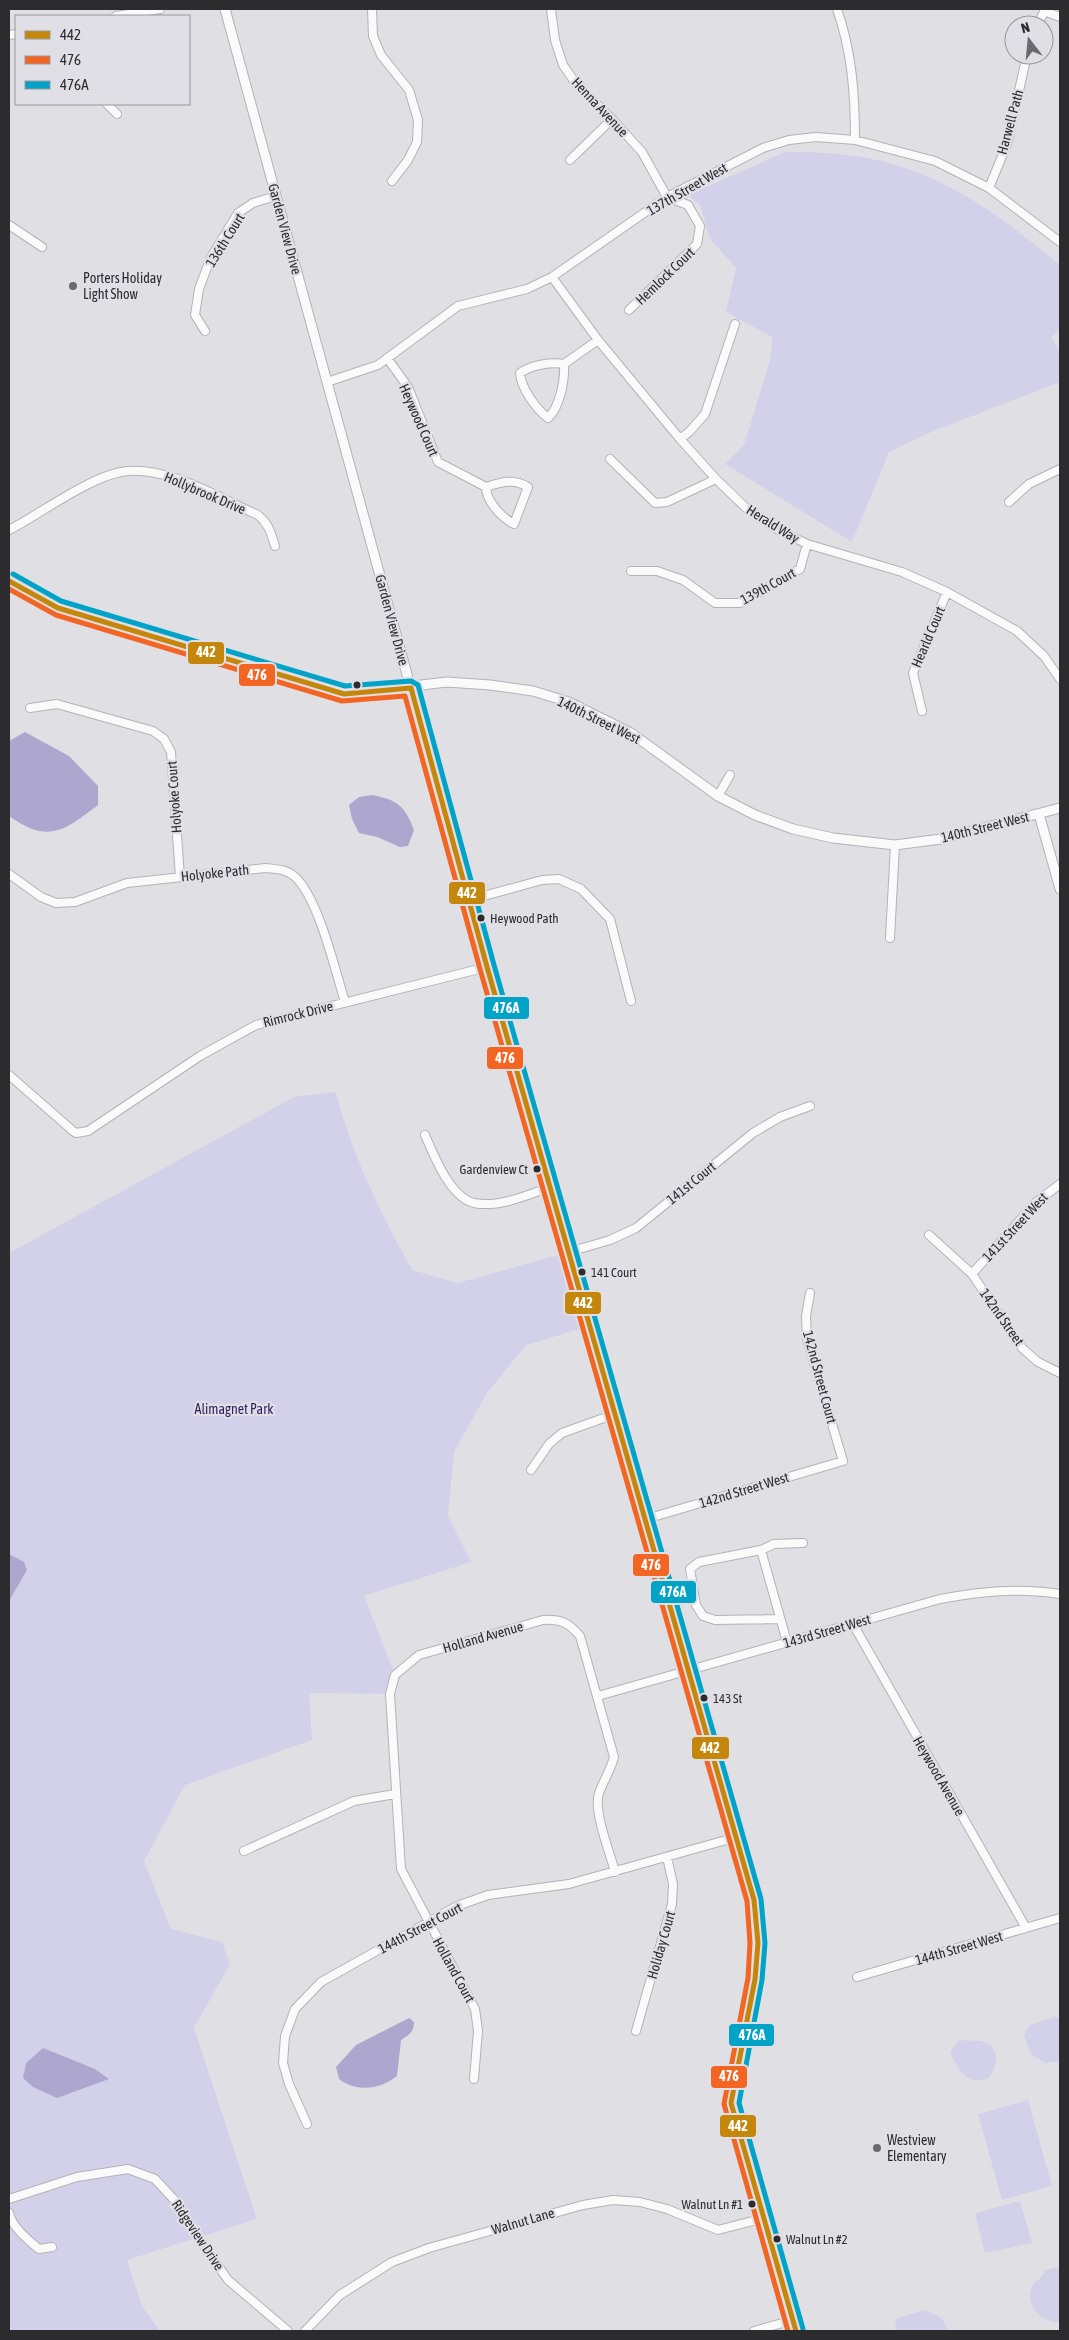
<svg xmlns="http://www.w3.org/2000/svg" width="1069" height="2340" font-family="'Asap Condensed',sans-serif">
<rect width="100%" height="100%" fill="#e0e0e4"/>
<path fill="#d3d0ea" d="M 785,152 C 813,152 841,153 868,158 C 944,173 1003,217 1060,265 L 1060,330 L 1051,337 L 1060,352 L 1060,382 L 931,432 L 889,452 L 852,542 L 725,464 L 744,445 L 771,357 L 772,337 L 726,312 L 736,268 L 710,239 L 700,205 L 688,195 Z
M 336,1092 C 352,1156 381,1213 412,1270 L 458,1283 L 569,1252 L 590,1326 L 526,1345 L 487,1393 L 454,1452 L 448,1516 L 471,1562 L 364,1596 L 395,1675 L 390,1694 L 309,1693 L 312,1740 L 185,1785 L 144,1861 L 171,1929 L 222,1942 L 230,1964 L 194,2028 L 257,2219 L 127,2260 L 142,2306 L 160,2331 L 9,2331 L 9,1601 L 15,1557 L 9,1554 L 9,1253 L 294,1097 Z
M 1055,2017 L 1060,2019 L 1060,2061 L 1045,2063 L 1031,2054 L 1024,2035 L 1030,2025 Z
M 958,2040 C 965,2041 974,2040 981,2041 C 1002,2045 998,2067 988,2078 C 966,2086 959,2069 950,2053 Z
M 1028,2100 L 1052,2186 L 1002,2200 L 978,2114 Z
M 1020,2201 L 1032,2243 L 985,2253 L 975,2213 Z
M 1060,2267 L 1060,2322 C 1041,2323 1023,2305 1033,2285 C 1037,2279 1043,2278 1045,2270 Z
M 925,2310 L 942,2318 L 948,2331 L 897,2331 L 895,2322 L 897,2318 Z"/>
<path fill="#ada7cf" d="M 25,732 L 69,756 L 98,786 L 98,805 C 64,831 48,844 9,816 L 9,741 Z
M 372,795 C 398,800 405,806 414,830 L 408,846 L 400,847 L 377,837 L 359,833 L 352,819 L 349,805 L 359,797 Z
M 9,1554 L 24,1562 L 27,1570 L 9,1601 Z
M 409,2018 L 414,2022 C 414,2032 409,2035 401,2040 L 397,2076 C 381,2089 357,2093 339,2079 L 336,2067 L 356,2045 Z
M 43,2048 L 95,2069 L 109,2079 L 57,2098 L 33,2087 L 23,2078 L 26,2063 Z"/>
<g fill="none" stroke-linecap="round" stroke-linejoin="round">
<defs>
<path id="minor" d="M 372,9 L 373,36 L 381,55 L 409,90 L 418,120 L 417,142 L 408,160 L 392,181
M 551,9 L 555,40 L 563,65 L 577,85 L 612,119 L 642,152 L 667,197 L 688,205 L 700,226 L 697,244 L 629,310
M 837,9 C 852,52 855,94 855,140
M 1044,11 L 1060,17
M 116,16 L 160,9
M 1038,25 L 1045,9
M 9,35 L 16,34
M 107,104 L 117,114
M 570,160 L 612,119
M 989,188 L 1007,144 L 1027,55
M 9,225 L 42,247
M 552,277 L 598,340 L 680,439 L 716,479 L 746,508 L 775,528 L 807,544 L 902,572 L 947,592 L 1017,631 L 1044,656 L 1060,679
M 205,331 L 195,315 L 199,289 L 211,257 L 238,213 L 253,203 L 276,196
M 387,358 L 408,387 L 438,462 L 486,487 C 501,482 514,478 528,487 L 514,524 C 502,518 486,501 486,487
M 564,364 C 565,380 560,407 548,418 C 536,409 521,388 520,373 C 531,365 550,362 564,364 L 598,340
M 327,382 L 378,365 L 458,306 L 527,289 L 552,277 L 667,197 L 763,148 L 789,140 L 816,137 L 855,140 L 935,161 L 989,188 L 1060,242
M 680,439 L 689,432 L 705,414 L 735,324
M 610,459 L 655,503 L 667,502 L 716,479
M 1009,502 L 1029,484 L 1060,469
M 9,530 C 40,514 88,478 121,472 C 165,464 219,498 258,515 C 269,524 271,533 275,546
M 631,571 L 657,571 L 683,580 L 715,603 L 740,603 L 800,569 L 807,544
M 30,708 L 57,704 L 153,731 L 164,739 L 171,752 L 180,877
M 922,711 L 913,673 L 947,592
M 718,796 L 730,775
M 9,874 L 41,897 L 56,903 L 75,902 L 127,883 L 265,868 C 275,869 286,869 294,876 C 318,896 335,970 345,1002
M 469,900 L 542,880 L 559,879 L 581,889 L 610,919 L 631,1001
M 890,938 L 895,845
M 9,1075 L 73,1131 L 76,1133 L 88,1131 L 200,1056 L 256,1025 L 487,967
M 425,1135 C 434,1156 450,1197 474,1203 C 498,1208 528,1195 550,1187
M 929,1235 L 972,1274 L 1022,1348 L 1038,1362 L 1060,1373
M 569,1252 L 610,1240 L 636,1228 L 753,1133 L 780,1117 L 810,1106
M 972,1274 L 1035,1203 L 1060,1184
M 531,1470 L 549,1444 L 562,1433 L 615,1414
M 646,1519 L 843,1461 L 807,1339 L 806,1316 L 810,1293
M 761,1550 L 787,1642
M 780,1619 L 715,1620 L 703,1616 L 696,1605 L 690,1569 L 699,1562 L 761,1550 L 774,1544 L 803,1543
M 853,1624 L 1026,1928
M 598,1696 L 940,1599 C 984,1591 1015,1588 1060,1594
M 244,1851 L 354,1801 L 395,1794
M 857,1977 L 1060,1918
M 636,2031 L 672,1904 L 673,1884 L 667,1857
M 474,2079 L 478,2031 L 475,2009 L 401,1869 L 390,1694 L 395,1675 L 419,1655 L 543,1620 C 561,1619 569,1623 580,1636 L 614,1757 C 610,1772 604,1779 599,1793 C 593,1812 610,1852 615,1872
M 307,2124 L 289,2084 L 283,2063 L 285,2036 L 295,2009 L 321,1982 L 457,1906 L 488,1895 L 569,1884 L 737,1837
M 9,2199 L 77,2177 L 128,2169 L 155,2179 L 179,2205 L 194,2232 L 228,2280 L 288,2331
M 9,2213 C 12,2227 28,2240 39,2249 L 52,2247
M 305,2331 L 340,2295 L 392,2262 L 429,2248 L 583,2205 L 613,2200 L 640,2202 L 667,2209 L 718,2230 L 764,2218
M 754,2331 L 793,2320"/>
<path id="tertiary" d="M 225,9 L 487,967 L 754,1900 L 758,1943 L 755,1979 L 731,2103 L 796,2331
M 9,581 L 58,608 L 344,694 L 447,682 L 490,685 L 533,691 L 569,702 L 631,733 L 718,796 L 755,815 L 793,829 L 833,838 L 895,845 L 941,839 L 1060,808
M 1039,814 L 1060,889"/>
</defs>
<use href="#minor" stroke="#b3b3b6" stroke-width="10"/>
<use href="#tertiary" stroke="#b3b3b6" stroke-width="11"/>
<use href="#minor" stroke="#fafafb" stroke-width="8"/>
<use href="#tertiary" stroke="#fafafb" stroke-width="9"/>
<defs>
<path id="bus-1" d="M 9,581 L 58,608 L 344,694 L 411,688
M 411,688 L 487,967 L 754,1900 L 758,1943 L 755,1979 L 731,2103 L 796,2331"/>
<path id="bus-2" d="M 9,589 L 56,615 L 342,701 L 405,696 L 480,969 L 747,1901 L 750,1943 L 748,1978 L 724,2104 L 788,2331"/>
<path id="bus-3" d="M 13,574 L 61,601 L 345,686 L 411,681 L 418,685 L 494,965 L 761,1899 L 765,1943 L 762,1980 L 739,2103 L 803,2329"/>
</defs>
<use href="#bus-1" stroke="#dfdfe5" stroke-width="9"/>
<use href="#bus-2" stroke="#dfdfe5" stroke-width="9"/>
<use href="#bus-3" stroke="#dfdfe5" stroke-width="9"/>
<use href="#bus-1" stroke="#c4870c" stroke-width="5"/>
<use href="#bus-2" stroke="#f26522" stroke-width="5"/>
<use href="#bus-3" stroke="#02a3c6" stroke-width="5"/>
</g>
<g fill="#6b6a6e" stroke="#dfdfe5" stroke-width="2">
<circle cx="73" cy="286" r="5"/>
<circle cx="877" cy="2148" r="5"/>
</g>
<g fill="#2c2b2e" stroke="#dfdfe5" stroke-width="2">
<circle cx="357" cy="685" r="4.5"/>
<circle cx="481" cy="918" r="4.5"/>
<circle cx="537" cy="1169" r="4.5"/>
<circle cx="582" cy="1272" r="4.5"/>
<circle cx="704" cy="1698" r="4.5"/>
<circle cx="752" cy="2204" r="4.5"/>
<circle cx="777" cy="2239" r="4.5"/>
</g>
<g text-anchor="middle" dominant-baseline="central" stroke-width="4.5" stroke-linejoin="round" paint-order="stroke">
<g font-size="13" fill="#2c2b2e" stroke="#dfdfe5" text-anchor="start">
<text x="490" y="918">Heywood Path</text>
<text x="528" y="1169" text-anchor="end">Gardenview Ct</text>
<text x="591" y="1272">141 Court</text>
<text x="713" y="1698">143 St</text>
<text x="743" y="2204" text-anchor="end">Walnut Ln #1</text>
<text x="786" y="2239">Walnut Ln #2</text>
</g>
<g font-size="14" fill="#2c2b2e" stroke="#dfdfe5">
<text transform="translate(600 107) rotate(47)">Henna Avenue</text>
<text transform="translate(1010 122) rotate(-75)">Harwell Path</text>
<text transform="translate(687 189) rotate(-30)">137th Street West</text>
<text transform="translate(285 229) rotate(75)">Garden View Drive</text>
<text transform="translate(225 240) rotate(-58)">136th Court</text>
<text transform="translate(665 276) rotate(-44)">Hemlock Court</text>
<text transform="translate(419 420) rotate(66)">Heywood Court</text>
<text transform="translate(205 493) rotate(23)">Hollybrook Drive</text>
<text transform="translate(773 524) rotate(32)">Herald Way</text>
<text transform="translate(768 586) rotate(-29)">139th Court</text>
<text transform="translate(392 620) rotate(75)">Garden View Drive</text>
<text transform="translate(928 637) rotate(-67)">Hearld Court</text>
<text transform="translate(599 720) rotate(26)">140th Street West</text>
<text transform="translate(174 797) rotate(-94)">Holyoke Court</text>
<text transform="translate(985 827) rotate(-14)">140th Street West</text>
<text transform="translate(215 873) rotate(-6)">Holyoke Path</text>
<text transform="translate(298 1014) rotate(-14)">Rimrock Drive</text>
<text transform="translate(691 1183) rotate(-39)">141st Court</text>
<text transform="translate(1015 1227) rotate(-47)">141st Street West</text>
<text transform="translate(1002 1317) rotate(55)">142nd Street</text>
<text transform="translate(820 1377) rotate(75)">142nd Street Court</text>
<text transform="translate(744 1490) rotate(-17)">142nd Street West</text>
<text transform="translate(827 1631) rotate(-16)">143rd Street West</text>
<text transform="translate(483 1637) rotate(-16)">Holland Avenue</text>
<text transform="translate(939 1776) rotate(60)">Heywood Avenue</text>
<text transform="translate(420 1928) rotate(-28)">144th Street Court</text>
<text transform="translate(661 1945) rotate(-74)">Holiday Court</text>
<text transform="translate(959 1948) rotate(-16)">144th Street West</text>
<text transform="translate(454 1970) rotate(61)">Holland Court</text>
<text transform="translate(523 2221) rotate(-16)">Walnut Lane</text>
<text transform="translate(198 2235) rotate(56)">Ridgeview Drive</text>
</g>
<g font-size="14" fill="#2c2b2e" stroke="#dfdfe5" text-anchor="start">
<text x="83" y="278">Porters Holiday<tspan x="83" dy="16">Light Show</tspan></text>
<text x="887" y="2140">Westview<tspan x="887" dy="16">Elementary</tspan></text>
</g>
<g font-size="14" fill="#321f62" stroke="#dfdfe5">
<text x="234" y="1409">Alimagnet Park</text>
</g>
</g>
<g stroke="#dfdfe5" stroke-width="2">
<rect x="187" y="641" width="38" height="24" rx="5" fill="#c4870c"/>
<rect x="238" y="663" width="38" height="24" rx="5" fill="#f26522"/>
<rect x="448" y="881" width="38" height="24" rx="5" fill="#c4870c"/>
<rect x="483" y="996" width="47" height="24" rx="5" fill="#02a3c6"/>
<rect x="486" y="1046" width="38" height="24" rx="5" fill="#f26522"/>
<rect x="564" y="1291" width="38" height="24" rx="5" fill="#c4870c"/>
<rect x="632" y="1553" width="38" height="24" rx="5" fill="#f26522"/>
<rect x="650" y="1580" width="47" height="24" rx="5" fill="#02a3c6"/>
<rect x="691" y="1736" width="39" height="24" rx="5" fill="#c4870c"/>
<rect x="728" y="2023" width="47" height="24" rx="5" fill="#02a3c6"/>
<rect x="710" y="2065" width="38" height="24" rx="5" fill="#f26522"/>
<rect x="719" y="2114" width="38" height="24" rx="5" fill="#c4870c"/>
</g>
<g font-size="14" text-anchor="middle" font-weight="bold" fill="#fff">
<text x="206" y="657">442</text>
<text x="257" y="680">476</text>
<text x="467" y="898">442</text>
<text x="506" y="1013">476A</text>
<text x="505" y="1063">476</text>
<text x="583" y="1308">442</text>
<text x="651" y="1570">476</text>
<text x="673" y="1597">476A</text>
<text x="710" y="1753">442</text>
<text x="752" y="2040">476A</text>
<text x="729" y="2081">476</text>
<text x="738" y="2131">442</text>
</g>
<rect width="1069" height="2340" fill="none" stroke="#2c2b2e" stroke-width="20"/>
<rect x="15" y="15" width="175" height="90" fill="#dfdfe5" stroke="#97979c"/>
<rect x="25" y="31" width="25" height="8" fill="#c4870c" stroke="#97979c"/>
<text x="60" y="40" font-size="15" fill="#2c2b2e">442</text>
<rect x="25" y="56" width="25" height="8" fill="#f26522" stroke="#97979c"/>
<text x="60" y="65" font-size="15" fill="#2c2b2e">476</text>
<rect x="25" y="81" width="25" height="8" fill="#02a3c6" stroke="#97979c"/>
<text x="60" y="90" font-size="15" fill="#2c2b2e">476A</text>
<g transform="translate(1029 40) rotate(344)"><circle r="24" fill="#dfdfe5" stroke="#97979c"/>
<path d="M0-4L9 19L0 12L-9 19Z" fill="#6b6a6e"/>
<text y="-8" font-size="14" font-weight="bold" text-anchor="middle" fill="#2c2b2e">N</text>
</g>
</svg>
